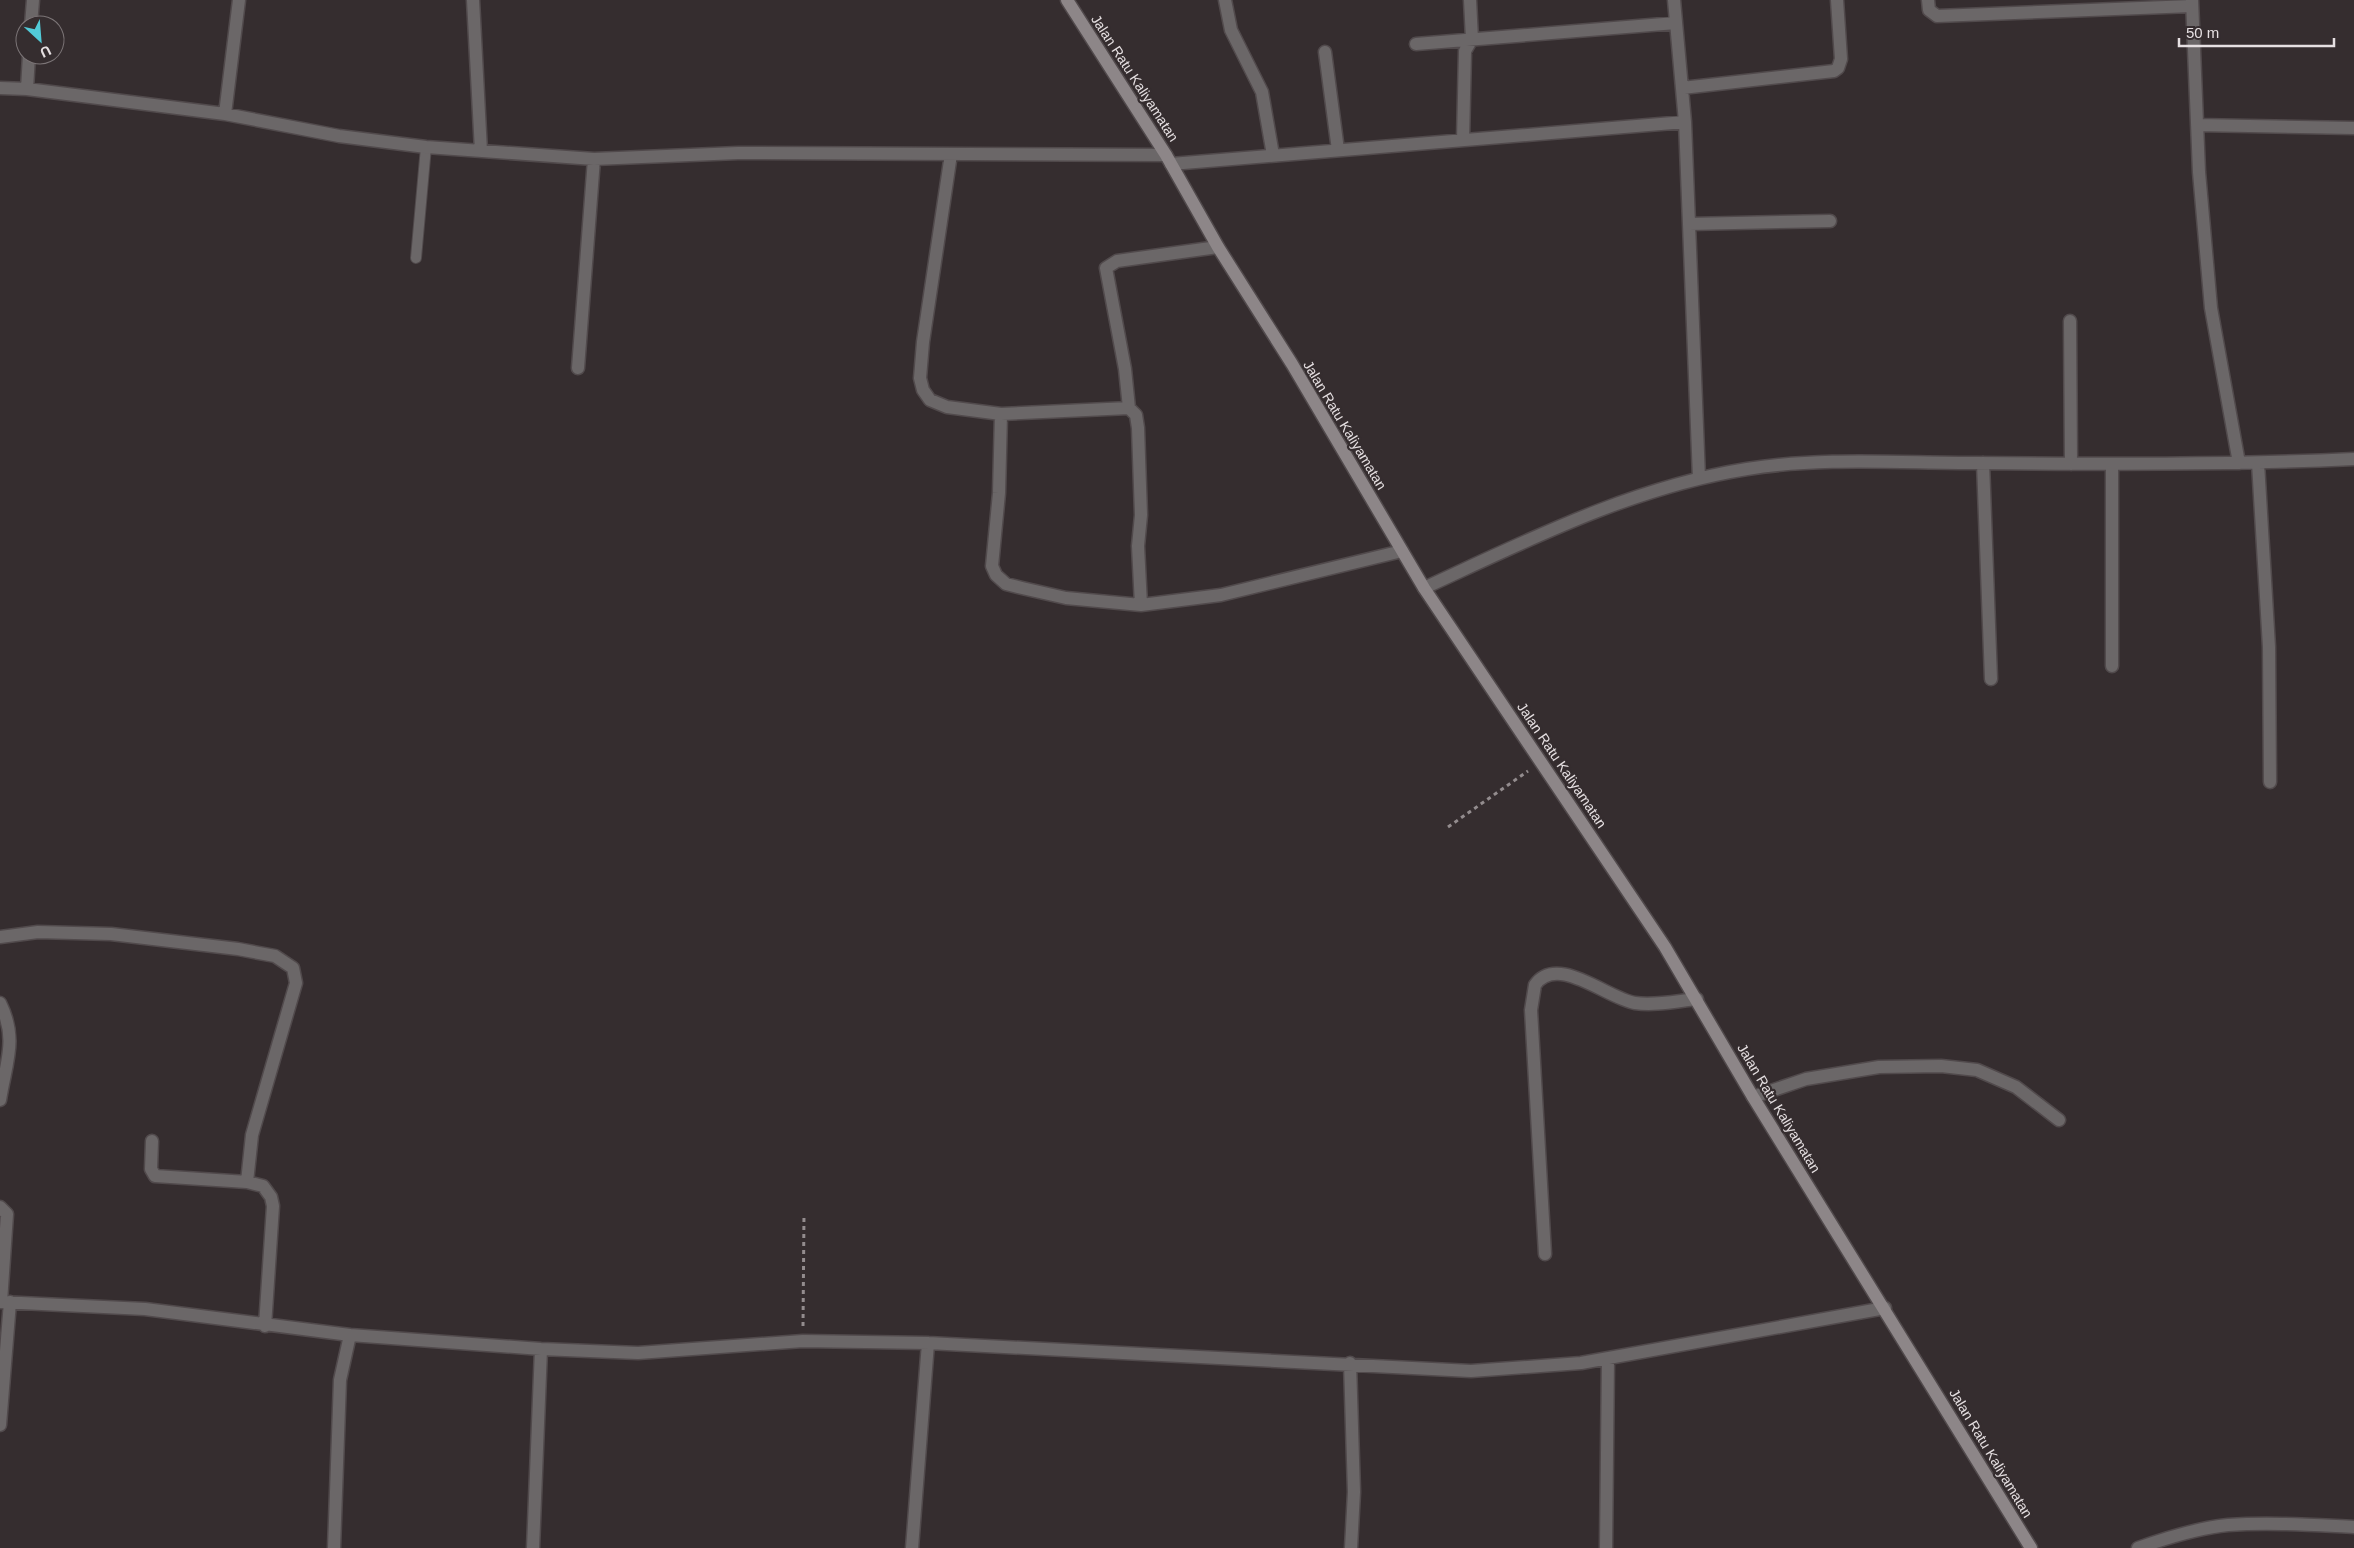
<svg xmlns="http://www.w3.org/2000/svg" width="2354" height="1548" font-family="Helvetica,sans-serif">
<rect width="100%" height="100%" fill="#352d2f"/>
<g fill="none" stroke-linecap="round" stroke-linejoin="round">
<defs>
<path id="lane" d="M 416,258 L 426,147"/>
<path id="street" d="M 473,0 L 481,151
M 1225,0 L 1231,30 L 1262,92 L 1273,155
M 1674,0 L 1685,122 L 1699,478
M 1928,0 L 1929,10 L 1937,16 L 2192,6
M 2192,0 L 2199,172 L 2211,308 L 2239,463
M 31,25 L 33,0
M 1416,44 L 1676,23
M 1325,52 L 1338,150
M 0,88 L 27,89 L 225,114 L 339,136 L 426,147 L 594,159 L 738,153 L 1166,155
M 1682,88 L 1834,71 L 1838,68 L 1841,59 L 1837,0
M 27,89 L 29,55
M 225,114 L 239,0
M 2197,125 L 2354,128
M 1463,140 L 1465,51 L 1472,39 L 1470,0
M 951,154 L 923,342 L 920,378 L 923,390 L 930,400 L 947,407 L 1001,414 L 1129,408 L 1136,415 L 1138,428 L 1141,515 L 1138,546 L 1141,605
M 1171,164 L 1685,122
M 1689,224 L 1830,221
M 2070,321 L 2071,464
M 578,368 L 594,159
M 1129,408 L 1125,369 L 1106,268 L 1117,261 L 1218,247
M 1001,414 L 999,493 L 992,566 L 996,575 L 1006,584 L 1022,588 L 1066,598 L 1141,605 L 1221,595 L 1402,551
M 1983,463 L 1991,679
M 2258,463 L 2269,647 L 2270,782
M 2112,464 L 2112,666
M 1424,588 C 1528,540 1633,487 1747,469 C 1822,457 1900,463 1976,463 C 2102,464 2228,465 2354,459
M 0,937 L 38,932 L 111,934 L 238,949 L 275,956 L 293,968 L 296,983 L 252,1135 L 247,1182 L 263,1186 L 271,1197 L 273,1206 L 265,1326
M 0,1003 C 18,1039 6,1062 0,1100
M 1753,1097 L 1806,1079 L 1879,1067 L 1941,1066 L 1977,1070 L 2016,1087 L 2059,1120
M 152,1141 L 151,1169 L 155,1176 L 247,1182
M 0,1207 L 7,1214 L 1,1302
M 1545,1254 L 1531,1010 L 1535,985 C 1557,953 1608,999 1635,1003 C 1655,1006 1677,1001 1697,999
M 0,1302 L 145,1309 L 350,1335
M 1350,1363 L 1354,1492 L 1351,1548
M 0,1425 L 10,1302
M 334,1548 L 340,1380 L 350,1335 L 541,1349 L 638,1353 L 803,1341 L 928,1343 L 1471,1371 L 1581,1363 L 1885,1308
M 533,1548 L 541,1349
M 912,1548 L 928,1343
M 1606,1548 L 1608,1358
M 2138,1548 C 2166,1538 2198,1528 2228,1525 C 2270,1522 2312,1525 2354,1527"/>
<path id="secondary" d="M 1067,0 L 1166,155 L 1218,247 L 1292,364 L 1424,588 L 1665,947 L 1753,1097 L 2031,1548"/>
</defs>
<use href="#lane" stroke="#514a4c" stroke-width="12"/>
<use href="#street" stroke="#514a4c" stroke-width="15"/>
<use href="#secondary" stroke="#514a4c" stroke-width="15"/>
<path stroke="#938c8e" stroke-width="3" stroke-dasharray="4 4" stroke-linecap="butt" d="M 1448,827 L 1528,771
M 803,1326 L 804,1214"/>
<use href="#lane" stroke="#6b6768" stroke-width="10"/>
<use href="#street" stroke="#6b6768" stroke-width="12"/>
<use href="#secondary" stroke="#8d8688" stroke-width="12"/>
</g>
<g text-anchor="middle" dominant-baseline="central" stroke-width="4.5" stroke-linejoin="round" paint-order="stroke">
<g font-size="14" fill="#e6e0e2" stroke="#352d2f">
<text transform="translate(1135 78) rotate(57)">Jalan Ratu Kaliyamatan</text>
<text transform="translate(1345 425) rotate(59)">Jalan Ratu Kaliyamatan</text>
<text transform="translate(1562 765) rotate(56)">Jalan Ratu Kaliyamatan</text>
<text transform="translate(1779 1108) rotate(59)">Jalan Ratu Kaliyamatan</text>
<text transform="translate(1991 1453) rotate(59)">Jalan Ratu Kaliyamatan</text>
</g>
</g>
<g transform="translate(40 40) rotate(154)"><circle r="24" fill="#352d2f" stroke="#7c7577"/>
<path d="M0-4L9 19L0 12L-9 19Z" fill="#52cbd8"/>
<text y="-8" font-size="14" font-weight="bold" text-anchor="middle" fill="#e6e0e2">U</text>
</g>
<path d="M2179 38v8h155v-8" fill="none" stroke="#e6e0e2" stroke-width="2.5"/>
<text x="2186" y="38" font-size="15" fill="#e6e0e2" stroke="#352d2f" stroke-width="4" paint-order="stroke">50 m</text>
</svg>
